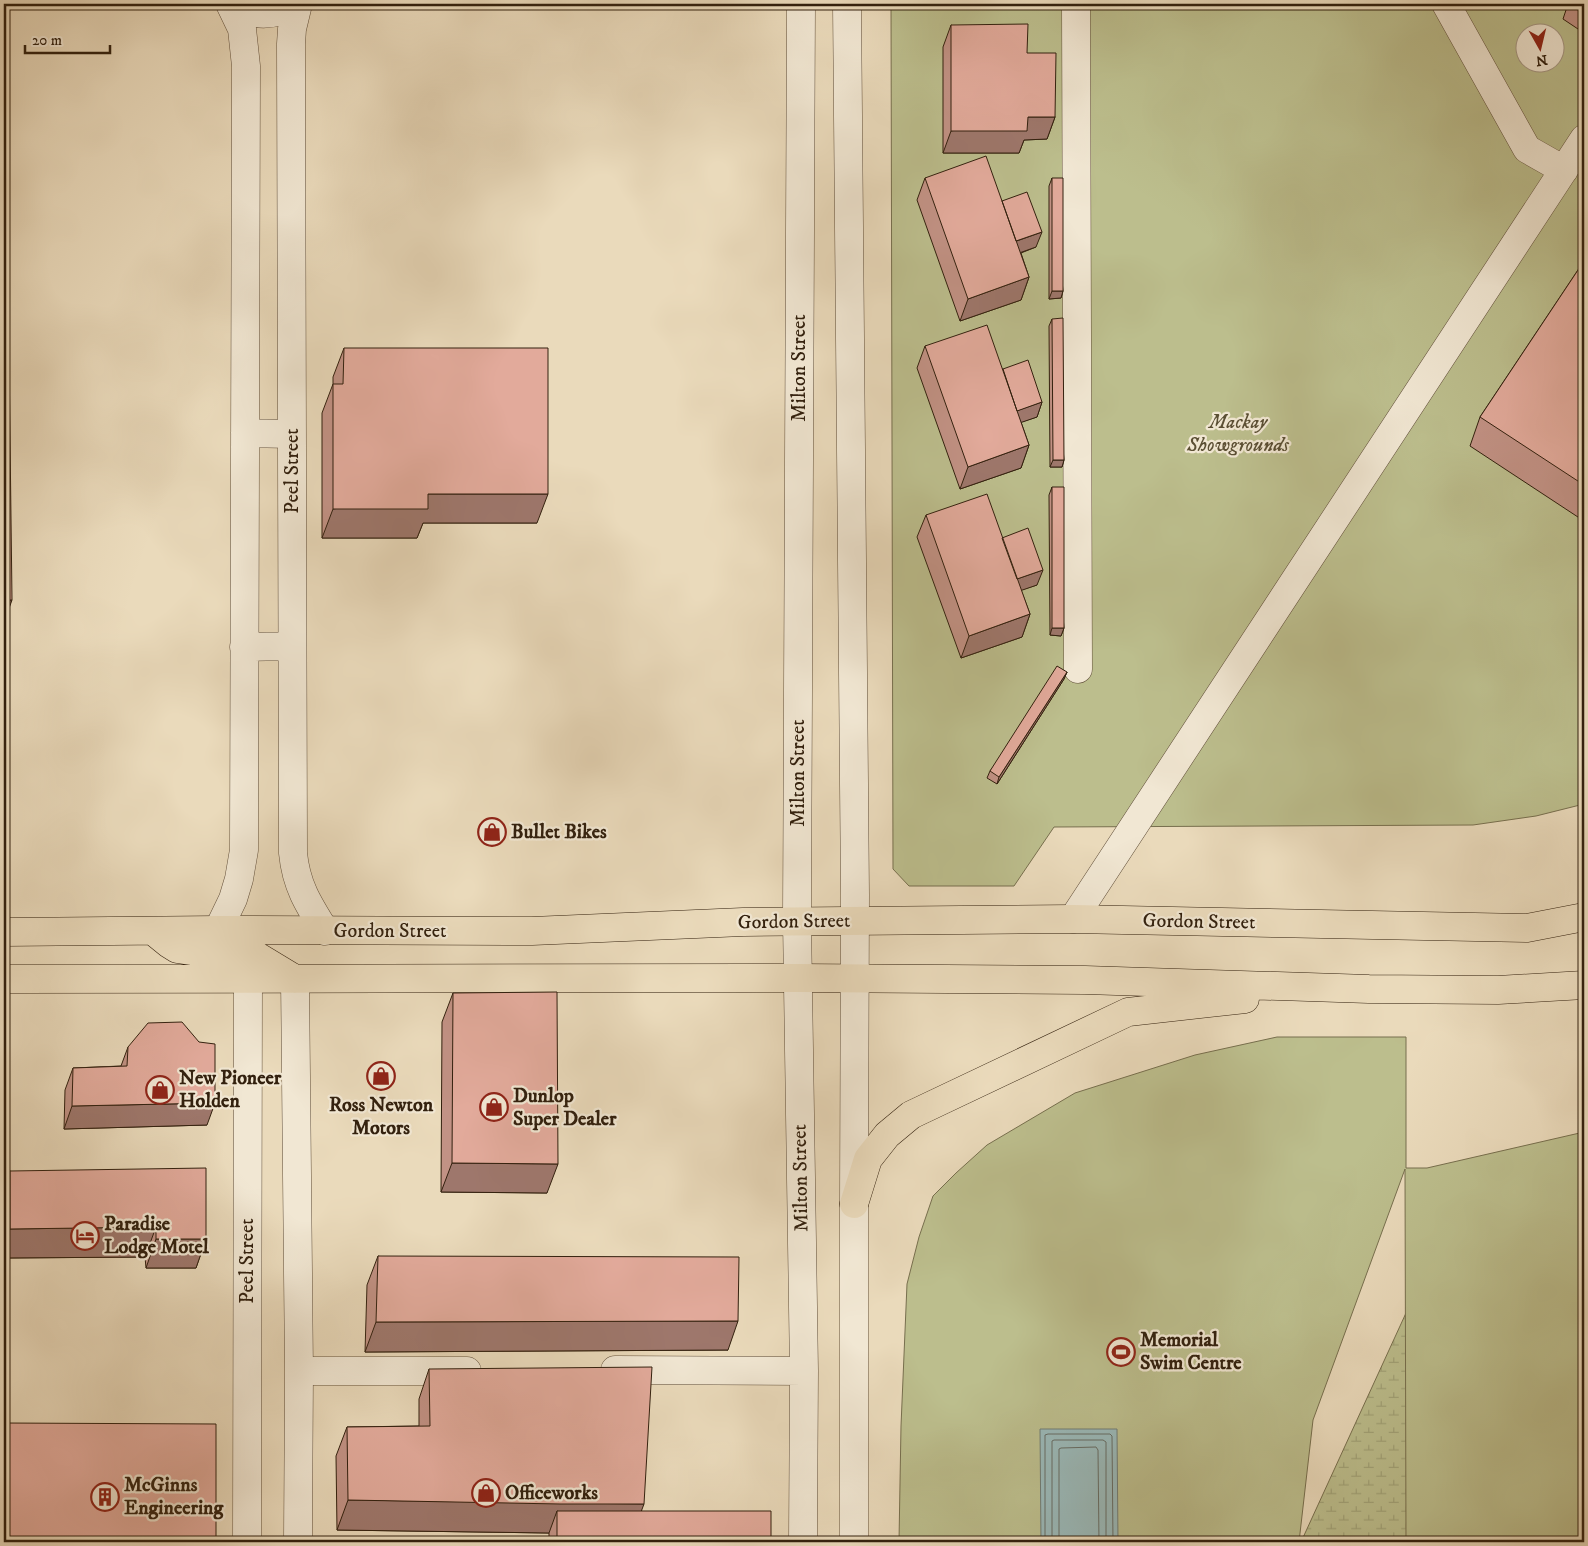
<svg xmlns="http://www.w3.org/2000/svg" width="1588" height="1546" font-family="'IM FELL DW Pica',serif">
<defs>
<pattern id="wetland-marsh" width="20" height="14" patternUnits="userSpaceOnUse" patternTransform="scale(1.25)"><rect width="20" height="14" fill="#bcbe8d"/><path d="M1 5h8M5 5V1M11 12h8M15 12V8" fill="none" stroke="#a2a378"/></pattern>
</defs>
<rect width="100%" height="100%" fill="#eadabb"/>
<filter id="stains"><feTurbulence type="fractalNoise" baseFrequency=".004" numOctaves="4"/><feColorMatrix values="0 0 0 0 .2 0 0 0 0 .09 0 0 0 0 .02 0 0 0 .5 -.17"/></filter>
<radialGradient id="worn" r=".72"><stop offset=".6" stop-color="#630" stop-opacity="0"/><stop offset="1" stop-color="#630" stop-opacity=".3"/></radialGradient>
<path fill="url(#wetland-marsh)" stroke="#776f4e" d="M 1406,1313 L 1584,1542 L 1301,1542 Z"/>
<path fill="#bcbe8d" stroke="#776f4e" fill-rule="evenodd" d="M 891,4 L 1584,4 L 1584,804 L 1536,816 L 1473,825 L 1054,827 L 1014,886 L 909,886 L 893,869 ZM 1526,32 L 1556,32 L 1556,62 L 1526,62 Z
M 1277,1037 L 1406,1037 L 1406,1168 L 1427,1168 L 1584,1132 L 1584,1542 L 1406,1542 L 1405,1169 L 1313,1420 L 1299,1542 L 899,1542 L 901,1426 L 907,1284 L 919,1237 L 933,1196 L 956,1173 L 987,1145 L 1075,1093 L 1195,1055 Z"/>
<path fill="#9ab9b9" stroke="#707c75" d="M 1040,1429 L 1117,1429 L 1118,1542 L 1041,1542 Z"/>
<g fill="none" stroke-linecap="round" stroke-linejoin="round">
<path stroke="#666c64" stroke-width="1" d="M 1045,1542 L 1045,1435 L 1048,1434 L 1110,1434 L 1112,1436 L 1113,1542
M 1052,1542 L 1052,1441 L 1054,1440 L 1103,1440 L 1106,1442 L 1106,1542
M 1059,1542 L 1059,1449 L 1061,1448 L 1096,1447 L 1098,1450 L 1099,1542"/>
<defs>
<path id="minor" d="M 233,4 C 253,17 274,17 295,4
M 298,4 L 292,29 L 291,44 L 293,853 C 296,885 308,904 325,931
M 801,4 L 797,921 L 804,1371 L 803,1542
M 847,4 L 855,895 L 854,1204 L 854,1542
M 1076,4 L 1078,669
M 1446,4 L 1527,149 L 1564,170
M 245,433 L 292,434
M 244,647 L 292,646
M 1073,919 L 1584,139
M 218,930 L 233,899 L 239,879 L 244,850 L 246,66 L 242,29 L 230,4
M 295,979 L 299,1371 L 298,1542
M 615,1370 L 804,1371
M 299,1371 L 467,1371
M 247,1542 L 248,979"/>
<path id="major" d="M 153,931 L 169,944 L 177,949 L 191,951 L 252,953 L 295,979
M 4,932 L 218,930 L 532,931 L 743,922 L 1073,919 L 1527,928 L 1584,917
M 4,979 L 798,978 L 1085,980 L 1369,989 L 1498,990 L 1584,985
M 854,1204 L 868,1159 L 887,1135 L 911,1115 L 1128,1012 L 1245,999"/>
</defs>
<use href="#minor" stroke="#604e39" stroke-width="29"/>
<use href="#major" stroke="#32200e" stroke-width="29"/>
<use href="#minor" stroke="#f1e7d3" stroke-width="28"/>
<use href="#major" stroke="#eadabb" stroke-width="28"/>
</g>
<path fill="#c29285" stroke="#32200e" d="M 1568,4 L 1584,4 L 1584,33 L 1563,19 Z
M 951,25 L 1027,53 L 1055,117 L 1047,139 L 1024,140 L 1019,153 L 943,153 L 943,47 Z
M 925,178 L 1002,201 L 1036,247 L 1021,253 L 1029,277 L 1021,300 L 960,321 L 917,200 Z
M 1052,178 L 1063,291 L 1061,298 L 1049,299 L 1049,186 Z
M 1584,261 L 1584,521 L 1470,446 L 1480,417 Z
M 1052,319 L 1064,460 L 1062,467 L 1050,467 L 1049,326 Z
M 925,346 L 1003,369 L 1042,402 L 1037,417 L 1021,422 L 1029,445 L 1021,468 L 960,489 L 917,368 Z
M 344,348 L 537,523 L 423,523 L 417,538 L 322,538 L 322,413 L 333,384 L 333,377 Z
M 1052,487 L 1064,628 L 1061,636 L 1050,635 L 1049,495 Z
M 926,515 L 1002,538 L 1037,585 L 1021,590 L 1030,614 L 1022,637 L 961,658 L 917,537 Z
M 1067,672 L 1064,679 L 997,784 L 987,778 L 990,771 Z
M 453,993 L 547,1193 L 441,1192 L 442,1022 Z
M 128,1047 L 207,1125 L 64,1129 L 65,1090 L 73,1068 L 121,1066 Z
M 10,1171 L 206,1239 L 196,1268 L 146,1268 L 145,1257 L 4,1258 L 4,1187 Z
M 378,1256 L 728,1350 L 365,1352 L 367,1285 Z
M 429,1369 L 641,1511 L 771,1542 L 549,1542 L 549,1533 L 337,1530 L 336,1456 L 347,1427 L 419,1426 L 419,1399 Z"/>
<path fill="#9e776c" stroke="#32200e" d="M 1028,117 L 1055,117 L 1047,139 L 1024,140 L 1019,153 L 943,153 L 951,131 Z
M 1042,232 L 1036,247 L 1008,257 L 1014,242 Z
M 1029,277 L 1021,300 L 960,321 L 968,299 Z
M 1052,291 L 1063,291 L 1061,298 L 1049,299 Z
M 1042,402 L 1037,417 L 1008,427 L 1013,412 Z
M 1029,445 L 1021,468 L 960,489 L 968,467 Z
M 1053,460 L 1064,460 L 1062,467 L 1050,467 Z
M 428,494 L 548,494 L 537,523 L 423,523 L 417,538 L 322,538 L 333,509 Z
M 1043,570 L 1037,585 L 1008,595 L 1014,580 Z
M 4,600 L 12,600 L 4,622 Z
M 1030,614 L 1022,637 L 961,658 L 969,636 Z
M 1052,628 L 1064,628 L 1061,636 L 1050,635 Z
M 1067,672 L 1064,679 L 997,784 L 999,777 Z
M 215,1103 L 207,1125 L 64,1129 L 72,1106 Z
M 452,1163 L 558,1164 L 547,1193 L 441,1192 Z
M 156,1227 L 145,1257 L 4,1258 L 4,1247 L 10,1229 Z
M 156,1239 L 206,1239 L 196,1268 L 146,1268 Z
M 738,1321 L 728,1350 L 365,1352 L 376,1322 Z
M 348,1500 L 644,1504 L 633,1533 L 557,1511 L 549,1533 L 337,1530 Z"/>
<path fill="#e2aa9b" stroke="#32200e" d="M 1569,4 L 1584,4 L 1584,14 Z
M 1028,24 L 1027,53 L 1056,53 L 1055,117 L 1028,117 L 1027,131 L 951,131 L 951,25 Z
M 986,156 L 1029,277 L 968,299 L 925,178 Z
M 1052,178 L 1063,178 L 1063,291 L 1052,291 Z
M 1027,192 L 1042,232 L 1016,241 L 1002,201 Z
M 1584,261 L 1584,485 L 1480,417 Z
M 4,272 L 8,272 L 12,600 L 4,600 Z
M 1063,318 L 1064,460 L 1053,460 L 1052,319 Z
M 987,325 L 1029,445 L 968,467 L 925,346 Z
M 344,348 L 548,348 L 548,494 L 428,494 L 428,509 L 333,509 L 333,384 L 343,384 Z
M 1028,360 L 1042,402 L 1017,411 L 1003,369 Z
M 1052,487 L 1064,487 L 1064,628 L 1052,628 Z
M 987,494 L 1030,614 L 969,636 L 926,515 Z
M 1028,528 L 1043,570 L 1017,579 L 1002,538 Z
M 1057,666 L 1067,672 L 999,777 L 990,771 Z
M 557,992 L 558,1164 L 452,1163 L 453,993 Z
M 182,1022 L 199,1042 L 215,1044 L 215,1103 L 72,1106 L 73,1068 L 127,1066 L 128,1047 L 148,1023 Z
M 206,1168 L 206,1239 L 156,1239 L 156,1227 L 10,1229 L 10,1171 Z
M 378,1256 L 739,1257 L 738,1321 L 376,1322 Z
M 652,1367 L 644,1504 L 560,1504 L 348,1500 L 347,1427 L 430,1426 L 429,1369 Z
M 4,1423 L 216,1424 L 216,1542 L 4,1542 Z
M 557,1511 L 771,1511 L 771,1542 L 557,1542 Z"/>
<defs>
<symbol id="shop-ring" viewBox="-11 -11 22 22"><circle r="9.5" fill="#f1e7d3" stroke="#8f2418" stroke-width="1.5"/><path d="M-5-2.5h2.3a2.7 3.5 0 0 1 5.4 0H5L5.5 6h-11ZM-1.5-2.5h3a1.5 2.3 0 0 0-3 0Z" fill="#8f2418"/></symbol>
<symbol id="hotel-ring" viewBox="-11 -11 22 22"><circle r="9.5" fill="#f1e7d3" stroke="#8f2418" stroke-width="1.5"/><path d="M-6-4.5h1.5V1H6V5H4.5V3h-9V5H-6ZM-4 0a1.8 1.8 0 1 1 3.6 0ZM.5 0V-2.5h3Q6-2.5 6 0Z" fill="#8f2418"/></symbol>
<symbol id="stadium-ring" viewBox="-11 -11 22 22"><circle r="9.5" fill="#f1e7d3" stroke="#8f2418" stroke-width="1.5"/><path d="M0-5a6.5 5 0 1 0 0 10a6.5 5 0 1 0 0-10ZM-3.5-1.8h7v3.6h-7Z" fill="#8f2418"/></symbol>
<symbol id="building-ring" viewBox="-11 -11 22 22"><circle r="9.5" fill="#f1e7d3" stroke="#8f2418" stroke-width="1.5"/><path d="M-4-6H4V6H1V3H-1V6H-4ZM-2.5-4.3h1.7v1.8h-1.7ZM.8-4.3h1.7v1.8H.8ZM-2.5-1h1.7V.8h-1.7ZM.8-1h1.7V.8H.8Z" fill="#8f2418"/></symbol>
</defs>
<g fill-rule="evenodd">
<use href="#shop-ring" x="476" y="816" width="32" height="32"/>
<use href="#shop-ring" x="365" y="1060" width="32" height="32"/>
<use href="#shop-ring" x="144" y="1074" width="32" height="32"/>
<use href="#shop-ring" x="478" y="1091" width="32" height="32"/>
<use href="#hotel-ring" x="69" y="1220" width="32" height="32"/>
<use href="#stadium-ring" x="1105" y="1336" width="32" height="32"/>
<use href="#shop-ring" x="470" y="1477" width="32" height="32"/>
<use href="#building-ring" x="89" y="1481" width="32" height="32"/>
</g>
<g text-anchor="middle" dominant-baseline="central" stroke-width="4.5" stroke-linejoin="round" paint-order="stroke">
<g font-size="20" fill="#32200e" stroke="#f1e7d3">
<text transform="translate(799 368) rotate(-90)">Milton Street</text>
<text transform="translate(292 471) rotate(-90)">Peel Street</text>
<text transform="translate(798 773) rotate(-90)">Milton Street</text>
<text transform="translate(794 922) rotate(-1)">Gordon Street</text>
<text transform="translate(1199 922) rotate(1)">Gordon Street</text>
<text x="390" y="931">Gordon Street</text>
<text transform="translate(801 1178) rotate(-91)">Milton Street</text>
<text transform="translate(247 1261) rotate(-90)">Peel Street</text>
</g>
<g font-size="20" font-style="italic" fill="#5b4f34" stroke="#f1e7d3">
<text x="1238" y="422">Mackay<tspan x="1238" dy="23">Showgrounds</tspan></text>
</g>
<g font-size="20" font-weight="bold" fill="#32200e" stroke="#f1e7d3" text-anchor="start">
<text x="511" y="832">Bullet Bikes</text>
<text x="179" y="1078">New Pioneer<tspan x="179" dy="23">Holden</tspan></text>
<text x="513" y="1096">Dunlop<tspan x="513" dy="23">Super Dealer</tspan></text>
<text x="381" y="1105" text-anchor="middle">Ross Newton<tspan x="381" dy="23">Motors</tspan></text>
<text x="104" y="1224">Paradise<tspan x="104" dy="23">Lodge Motel</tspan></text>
<text x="1140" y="1340">Memorial<tspan x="1140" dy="23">Swim Centre</tspan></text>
<text x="124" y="1485">McGinns<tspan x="124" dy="23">Engineering</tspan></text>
<text x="505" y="1493">Officeworks</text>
</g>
</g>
<rect width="1588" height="1546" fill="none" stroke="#eadabb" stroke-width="20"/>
<rect x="5" y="5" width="1578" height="1536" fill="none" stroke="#32200e" stroke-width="2.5"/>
<rect x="10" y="10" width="1568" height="1526" fill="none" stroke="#32200e"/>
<g transform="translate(1540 48) rotate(172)"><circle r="24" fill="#f1e7d3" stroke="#a59784"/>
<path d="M0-4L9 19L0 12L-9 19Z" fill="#8f2418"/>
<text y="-8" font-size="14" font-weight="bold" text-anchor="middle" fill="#32200e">N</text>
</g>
<path d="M25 45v8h85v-8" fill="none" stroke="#32200e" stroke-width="2.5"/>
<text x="32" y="45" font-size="15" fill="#32200e" stroke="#f1e7d3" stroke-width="4" paint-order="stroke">20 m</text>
<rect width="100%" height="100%" filter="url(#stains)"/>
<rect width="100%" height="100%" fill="url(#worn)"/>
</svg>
